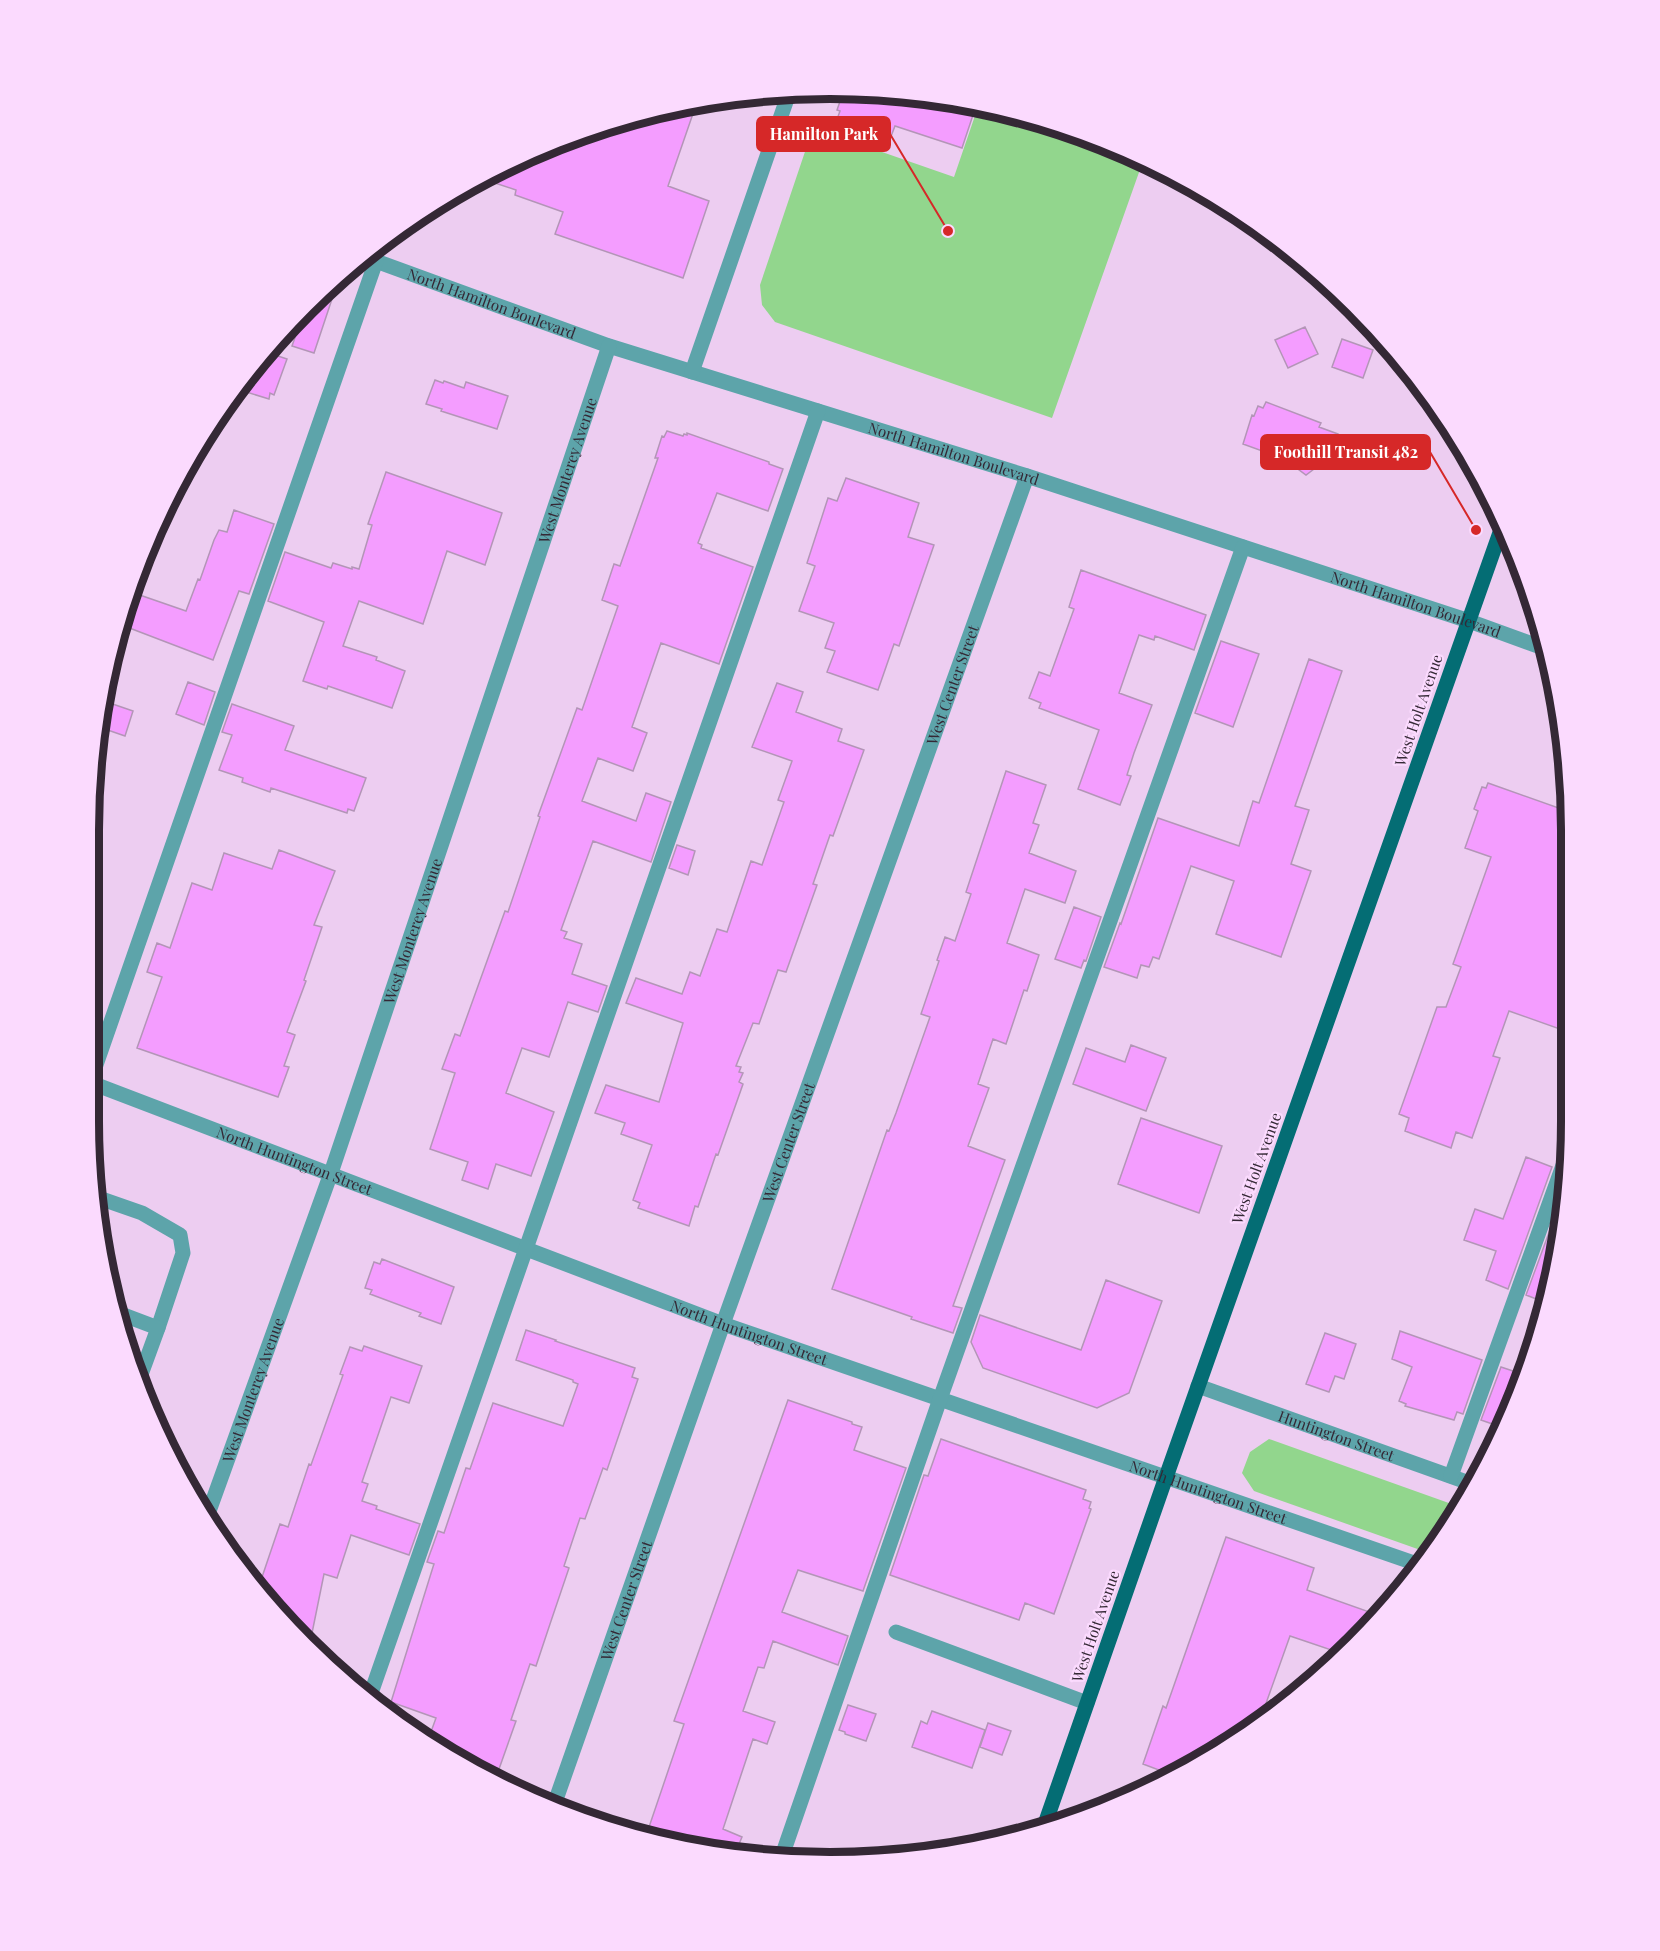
<svg xmlns="http://www.w3.org/2000/svg" width="1660" height="1951" font-family="'Playfair Display',serif">
<rect width="100%" height="100%" fill="#edcdf1"/>
<path fill="#92d68d" d="M 979,104 L 1114,145 L 1143,161 L 1052,418 L 775,322 L 762,305 L 760,285 L 813,128 L 954,177 Z
M 1269,1439 L 1460,1507 L 1426,1552 L 1254,1491 L 1242,1473 L 1250,1452 Z"/>
<path fill="#f49dff" stroke="#b395b7" stroke-width="1.5" d="M 844,90 L 944,100 L 942,105 L 973,115 L 962,148 L 895,126 L 888,144 L 835,125 L 840,111 L 837,110 Z
M 697,102 L 668,186 L 709,201 L 683,278 L 555,234 L 563,212 L 515,195 L 516,190 L 483,179 L 547,145 L 686,103 Z
M 341,272 L 314,353 L 292,346 L 304,312 Z
M 1305,327 L 1318,354 L 1288,368 L 1275,340 Z
M 1342,339 L 1373,350 L 1363,378 L 1332,367 Z
M 266,352 L 287,359 L 274,395 L 270,393 L 269,399 L 240,390 L 246,374 Z
M 435,380 L 443,383 L 444,381 L 464,388 L 466,382 L 508,396 L 497,429 L 441,411 L 442,409 L 426,404 Z
M 1266,402 L 1321,423 L 1319,427 L 1338,434 L 1329,455 L 1325,453 L 1314,469 L 1306,475 L 1295,467 L 1269,457 L 1268,453 L 1243,444 L 1252,415 L 1254,416 L 1258,406 L 1263,408 Z
M 667,431 L 683,436 L 684,434 L 687,435 L 687,433 L 769,462 L 769,464 L 783,469 L 768,511 L 717,493 L 698,543 L 702,545 L 701,548 L 753,567 L 719,664 L 661,643 L 632,727 L 647,733 L 633,771 L 598,758 L 582,801 L 636,821 L 646,793 L 671,802 L 651,862 L 593,841 L 561,930 L 567,932 L 564,938 L 582,944 L 572,974 L 607,986 L 598,1012 L 568,1002 L 549,1057 L 522,1048 L 506,1093 L 554,1112 L 531,1176 L 496,1164 L 488,1189 L 462,1180 L 468,1162 L 430,1149 L 455,1073 L 442,1069 L 455,1034 L 460,1036 L 505,911 L 508,912 L 540,817 L 538,816 L 577,708 L 582,710 L 618,606 L 602,600 L 614,564 L 620,566 L 658,458 L 655,458 L 662,436 L 664,437 Z
M 386,472 L 502,513 L 485,565 L 447,551 L 423,624 L 359,601 L 343,646 L 377,657 L 376,660 L 405,671 L 392,708 L 328,686 L 327,689 L 303,681 L 324,622 L 268,601 L 285,552 L 331,568 L 333,563 L 352,569 L 352,567 L 359,569 L 372,525 L 368,524 Z
M 846,478 L 919,503 L 908,537 L 934,545 L 899,646 L 894,644 L 878,690 L 827,672 L 835,651 L 825,648 L 834,623 L 799,611 L 815,566 L 807,563 L 828,498 L 837,501 Z
M 234,510 L 274,524 L 249,594 L 239,591 L 213,660 L 119,624 L 131,592 L 186,611 L 198,579 L 200,580 L 214,540 L 219,530 L 227,532 Z
M 1081,570 L 1206,615 L 1194,650 L 1155,636 L 1154,640 L 1139,635 L 1119,693 L 1152,705 L 1134,753 L 1127,775 L 1131,776 L 1120,805 L 1078,789 L 1099,730 L 1039,708 L 1041,703 L 1029,698 L 1039,672 L 1050,676 L 1074,609 L 1069,607 Z
M 1221,641 L 1259,654 L 1233,727 L 1195,713 Z
M 1309,659 L 1342,671 L 1295,806 L 1309,810 L 1291,864 L 1311,871 L 1281,957 L 1216,934 L 1234,881 L 1191,866 L 1159,959 L 1153,957 L 1149,967 L 1141,965 L 1137,978 L 1104,967 L 1120,923 L 1121,924 L 1158,818 L 1239,846 L 1253,801 L 1259,803 Z
M 188,682 L 215,692 L 204,725 L 176,714 Z
M 777,683 L 803,692 L 796,712 L 842,729 L 838,741 L 864,750 L 833,836 L 830,835 L 813,884 L 817,885 L 786,972 L 778,970 L 759,1024 L 753,1023 L 736,1066 L 741,1067 L 739,1072 L 743,1073 L 739,1082 L 743,1084 L 718,1155 L 716,1154 L 698,1207 L 695,1206 L 689,1226 L 638,1208 L 640,1203 L 633,1200 L 652,1145 L 621,1134 L 625,1123 L 595,1113 L 606,1085 L 659,1102 L 683,1023 L 626,1003 L 636,978 L 682,994 L 690,972 L 700,976 L 717,929 L 727,932 L 751,861 L 762,865 L 784,802 L 778,800 L 792,761 L 752,747 Z
M 101,700 L 133,711 L 125,736 L 96,726 Z
M 232,704 L 294,726 L 285,750 L 366,778 L 354,811 L 348,809 L 347,813 L 271,788 L 270,792 L 242,782 L 243,778 L 219,770 L 232,735 L 222,732 Z
M 1006,771 L 1046,785 L 1033,823 L 1039,825 L 1029,853 L 1076,871 L 1065,903 L 1025,889 L 1007,943 L 1039,955 L 1027,991 L 1024,990 L 1006,1044 L 993,1039 L 978,1084 L 989,1088 L 968,1146 L 1005,1160 L 953,1306 L 962,1308 L 953,1333 L 911,1319 L 912,1317 L 832,1289 L 887,1130 L 889,1131 L 896,1113 L 930,1017 L 921,1014 L 939,961 L 937,960 L 945,937 L 955,941 L 971,894 L 966,892 Z
M 1488,783 L 1570,812 L 1571,830 L 1571,1033 L 1509,1011 L 1493,1056 L 1500,1058 L 1472,1138 L 1456,1132 L 1451,1148 L 1405,1131 L 1409,1118 L 1399,1114 L 1437,1007 L 1446,1007 L 1461,967 L 1453,964 L 1491,857 L 1465,848 L 1478,811 L 1474,809 L 1482,787 L 1486,788 Z
M 677,845 L 695,851 L 688,875 L 669,868 Z
M 279,850 L 335,871 L 314,925 L 322,927 L 304,980 L 306,981 L 287,1032 L 295,1035 L 284,1066 L 289,1067 L 278,1097 L 137,1048 L 162,977 L 147,972 L 157,943 L 170,948 L 192,883 L 212,890 L 224,853 L 272,869 Z
M 1074,907 L 1101,917 L 1086,961 L 1084,960 L 1081,968 L 1055,959 Z
M 1131,1045 L 1166,1058 L 1146,1111 L 1073,1084 L 1086,1048 L 1125,1062 Z
M 1141,1118 L 1222,1146 L 1199,1213 L 1118,1184 Z
M 1526,1157 L 1552,1167 L 1508,1289 L 1486,1280 L 1496,1251 L 1464,1240 L 1475,1209 L 1503,1219 Z
M 1568,1181 L 1549,1273 L 1544,1302 L 1526,1295 Z
M 382,1259 L 454,1287 L 441,1324 L 419,1316 L 421,1313 L 370,1294 L 372,1290 L 365,1288 L 374,1262 L 380,1264 Z
M 1106,1280 L 1162,1301 L 1129,1393 L 1097,1408 L 983,1368 L 971,1342 L 980,1315 L 1081,1350 Z
M 526,1330 L 556,1340 L 555,1341 L 635,1368 L 632,1377 L 638,1379 L 607,1470 L 603,1468 L 585,1519 L 580,1518 L 564,1566 L 569,1568 L 550,1624 L 536,1666 L 530,1664 L 511,1720 L 516,1721 L 499,1769 L 496,1768 L 495,1772 L 476,1766 L 475,1768 L 427,1743 L 436,1718 L 391,1702 L 433,1567 L 434,1564 L 427,1562 L 438,1531 L 444,1533 L 466,1468 L 470,1469 L 493,1403 L 563,1426 L 578,1384 L 573,1382 L 573,1380 L 516,1360 Z
M 1400,1331 L 1482,1360 L 1463,1414 L 1457,1412 L 1454,1420 L 1405,1406 L 1406,1404 L 1399,1401 L 1412,1367 L 1392,1359 Z
M 1325,1333 L 1356,1344 L 1344,1379 L 1335,1376 L 1329,1392 L 1306,1384 Z
M 364,1346 L 422,1366 L 409,1403 L 391,1397 L 362,1482 L 368,1484 L 362,1501 L 377,1506 L 376,1509 L 420,1524 L 409,1555 L 351,1535 L 337,1578 L 324,1574 L 310,1643 L 273,1610 L 258,1589 L 280,1524 L 288,1527 L 309,1464 L 311,1465 L 343,1375 L 340,1374 L 350,1347 L 362,1351 Z
M 1501,1367 L 1525,1375 L 1501,1427 L 1481,1420 Z
M 788,1400 L 852,1422 L 852,1424 L 862,1427 L 854,1450 L 906,1468 L 863,1591 L 798,1570 L 782,1612 L 848,1636 L 838,1665 L 773,1641 L 764,1668 L 758,1667 L 743,1711 L 775,1722 L 767,1744 L 753,1739 L 723,1829 L 742,1837 L 734,1856 L 647,1833 L 684,1724 L 674,1721 Z
M 941,1439 L 1086,1490 L 1083,1499 L 1091,1502 L 1089,1508 L 1091,1509 L 1054,1614 L 1025,1603 L 1019,1620 L 890,1575 L 924,1475 L 928,1476 Z
M 1226,1537 L 1314,1568 L 1307,1590 L 1378,1615 L 1355,1645 L 1343,1654 L 1290,1636 L 1259,1723 L 1242,1737 L 1172,1775 L 1143,1764 L 1163,1706 L 1166,1708 Z
M 848,1705 L 876,1714 L 866,1741 L 845,1734 L 845,1732 L 839,1730 Z
M 932,1711 L 985,1730 L 972,1768 L 912,1747 L 921,1721 L 927,1724 Z
M 988,1723 L 1011,1731 L 1002,1755 L 980,1747 Z"/>
<g fill="none" stroke-linecap="round" stroke-linejoin="round">
<g stroke="#5da4aa" stroke-width="15">
<path id="s1" d="M 362,256 L 609,346 L 1027,476 L 1469,621 L 1546,649"/>
<path d="M 692,372 L 789,93"/>
<path id="s2" d="M 89,1082 L 723,1324 L 1417,1564"/>
<path d="M 90,1082 L 376,261"/>
<path d="M 99,1198 L 142,1213 L 180,1235 L 183,1253 L 158,1328"/>
<path d="M 113,1311 L 158,1328 L 139,1380"/>
<path id="s3" d="M 1198,1386 L 1475,1485"/>
<path d="M 1451,1476 L 1570,1146"/>
<path id="s4" d="M 208,1514 L 331,1173 L 609,346"/>
<path d="M 896,1632 L 1087,1703"/>
<path d="M 370,1696 L 818,411"/>
<path id="s5" d="M 553,1808 L 723,1324 L 1027,476"/>
<path d="M 782,1856 L 940,1399 L 1243,547"/>
</g>
<path stroke="#046d74" stroke-width="15" d="M 1045,1824 L 1166,1477 L 1503,524"/>
</g>
<g text-anchor="middle" dominant-baseline="central" stroke-width="4.5" stroke-linejoin="round" paint-order="stroke">
<g font-size="15" fill="#342835" stroke="#fbdafe">
<text stroke="none"><textPath href="#s1" startOffset="138">North Hamilton Boulevard</textPath></text>
<text stroke="none"><textPath href="#s1" startOffset="624">North Hamilton Boulevard</textPath></text>
<text stroke="none"><textPath href="#s4" startOffset="1104">West Monterey Avenue</textPath></text>
<text stroke="none"><textPath href="#s1" startOffset="1110">North Hamilton Boulevard</textPath></text>
<text stroke="none"><textPath href="#s5" startOffset="1192">West Center Street</textPath></text>
<text transform="translate(1418 710) rotate(-71)">West Holt Avenue</text>
<text stroke="none"><textPath href="#s4" startOffset="618">West Monterey Avenue</textPath></text>
<text stroke="none"><textPath href="#s5" startOffset="706">West Center Street</textPath></text>
<text stroke="none"><textPath href="#s2" startOffset="220">North Huntington Street</textPath></text>
<text transform="translate(1256 1168) rotate(-70)">West Holt Avenue</text>
<text stroke="none"><textPath href="#s2" startOffset="706">North Huntington Street</textPath></text>
<text stroke="none"><textPath href="#s4" startOffset="132">West Monterey Avenue</textPath></text>
<text stroke="none"><textPath href="#s3" startOffset="147">Huntington Street</textPath></text>
<text stroke="none"><textPath href="#s2" startOffset="1192">North Huntington Street</textPath></text>
<text stroke="none"><textPath href="#s5" startOffset="220">West Center Street</textPath></text>
<text transform="translate(1095 1626) rotate(-71)">West Holt Avenue</text>
</g>
</g>
<path d="M0 0H1660V1951H0ZM830 99H830A731 731 0 0 1 1561 830V1121A731 731 0 0 1 830 1852H830A731 731 0 0 1 99 1121V830A731 731 0 0 1 830 99Z" fill="#fbdafe" fill-rule="evenodd"/>
<path fill="none" stroke="#342835" stroke-width="8" d="M830 99H830A731 731 0 0 1 1561 830V1121A731 731 0 0 1 830 1852H830A731 731 0 0 1 99 1121V830A731 731 0 0 1 830 99Z"/>
<path fill="none" stroke="#d62828" stroke-width="2" d="M948 231L890 134M1476 530L1430 452"/>
<g fill="#d62828" stroke="#fbdafe" stroke-width="2">
<circle cx="948" cy="231" r="6"/>
<circle cx="1476" cy="530" r="6"/>
</g>
<g fill="#d62828" stroke="#d62828" stroke-width="2">
<rect x="757" y="117" width="133" height="34" rx="6"/>
<rect x="1261" y="435" width="169" height="34" rx="6"/>
</g>
<g font-size="16" text-anchor="middle" font-weight="bold" fill="#fff">
<text x="824" y="140">Hamilton Park</text>
<text x="1346" y="458">Foothill Transit 482</text>
</g>
</svg>
